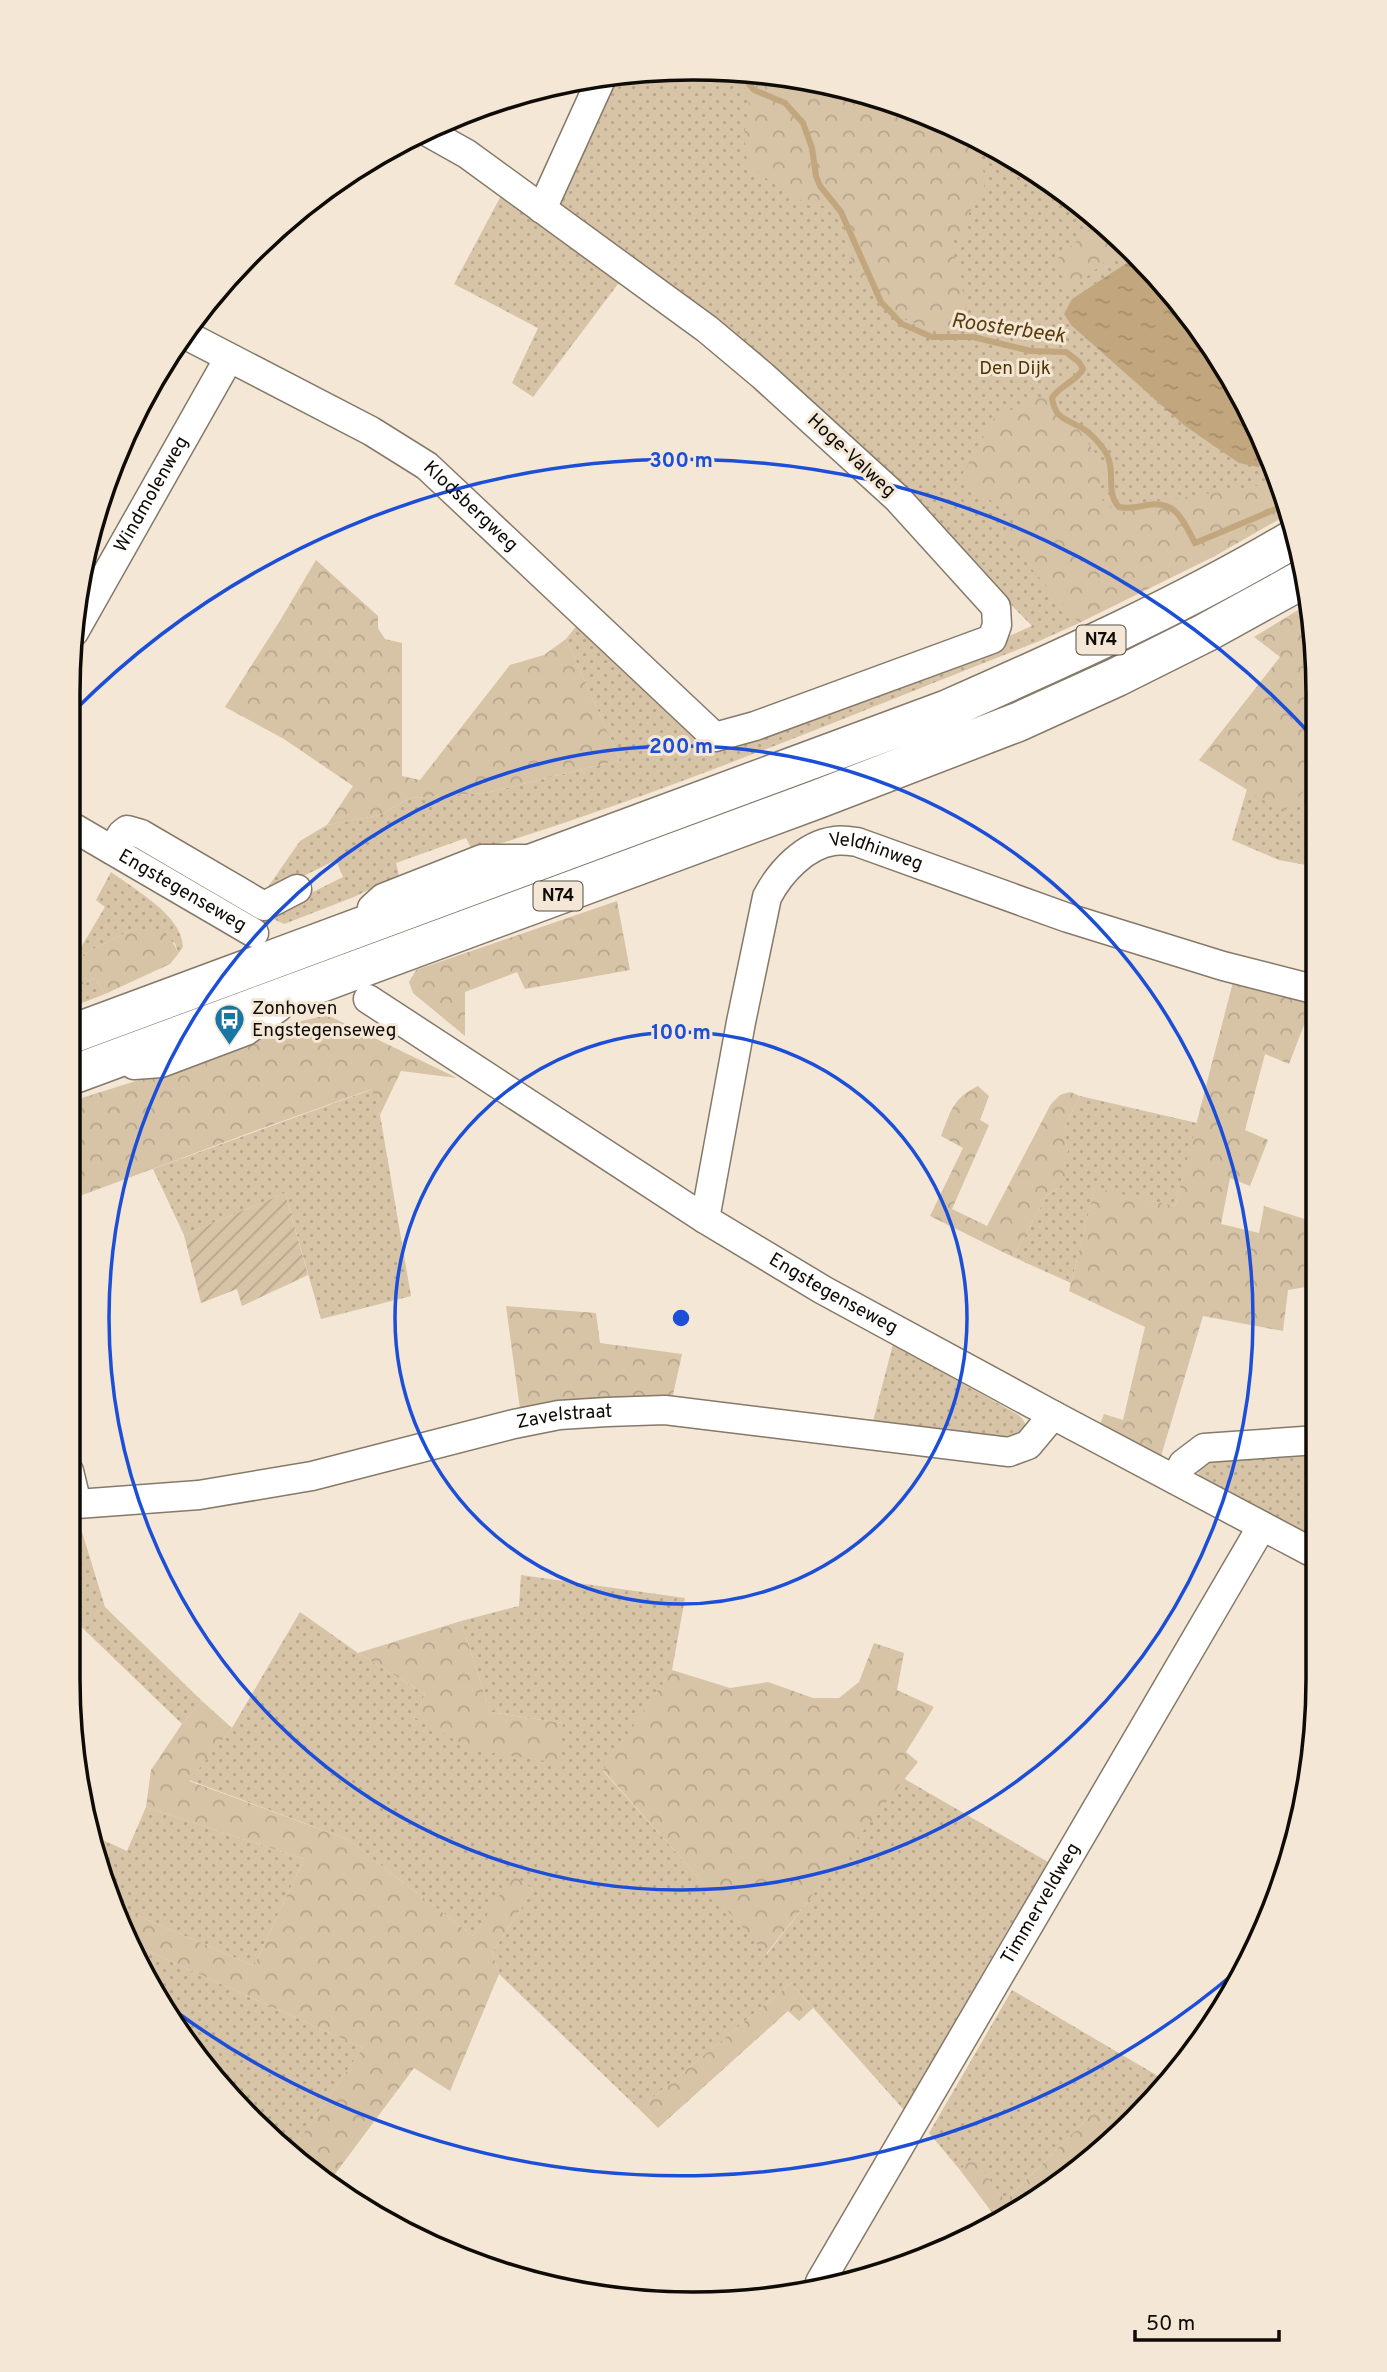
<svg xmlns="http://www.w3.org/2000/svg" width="1387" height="2372" font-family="Overpass,sans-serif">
<defs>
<pattern id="grass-dots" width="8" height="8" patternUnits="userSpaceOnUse" patternTransform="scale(1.75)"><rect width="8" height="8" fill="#d7c3a6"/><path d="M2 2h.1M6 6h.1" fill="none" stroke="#b7a68d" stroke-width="1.8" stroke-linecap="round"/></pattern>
<pattern id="forest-crowns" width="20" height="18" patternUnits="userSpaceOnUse" patternTransform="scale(1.75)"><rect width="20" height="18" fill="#d7c3a6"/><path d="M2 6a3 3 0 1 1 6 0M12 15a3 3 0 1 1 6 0" fill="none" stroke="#b7a68d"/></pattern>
<pattern id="garden-furrows" width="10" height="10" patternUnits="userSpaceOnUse" patternTransform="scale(1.75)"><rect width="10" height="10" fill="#d7c3a6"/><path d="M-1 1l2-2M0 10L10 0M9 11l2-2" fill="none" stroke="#b7a68d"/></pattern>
<pattern id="water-ripples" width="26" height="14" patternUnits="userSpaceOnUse" patternTransform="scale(1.75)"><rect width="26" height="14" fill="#c2a67e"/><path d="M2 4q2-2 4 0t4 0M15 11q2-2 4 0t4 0" fill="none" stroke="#a68e6b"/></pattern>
</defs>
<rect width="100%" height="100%" fill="#f4e7d5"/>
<path fill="url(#grass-dots)" d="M 693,68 L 815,80 L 932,116 L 1041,173 L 1136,252 L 1235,381 L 1286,493 L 1077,621 L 1079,623 L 1037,642 C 850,715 665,794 473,852 L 466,838 L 396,863 L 399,875 L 354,897 L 284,924 L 265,915 L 311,890 L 313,892 L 343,877 L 336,860 L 261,897 L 300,841 L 327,825 L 380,815 L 410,798 L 486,793 L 620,760 L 566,639 L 578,624 L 707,748 L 987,646 L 1032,626 L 901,492 L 553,208 L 612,76 Z
M 502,194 L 624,276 L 533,397 L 512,383 L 538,328 L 454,284 Z
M 1317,779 L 1317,867 L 1279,860 L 1232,840 L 1247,789 L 1283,811 Z
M 111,872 C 135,890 182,915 183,947 L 178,954 L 175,943 L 133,929 L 74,959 L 105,907 L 96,900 Z
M 95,978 L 105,994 L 69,1008 L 69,991 Z
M 373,1089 L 380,1115 L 411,1296 L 321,1319 L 285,1193 L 184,1235 L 153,1169 Z
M 1080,1096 L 1197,1123 L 1175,1206 L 1095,1189 L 1071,1283 L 1013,1257 L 1047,1195 L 1059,1188 L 1068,1149 L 1064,1139 L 1064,1129 Z
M 893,1344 L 1020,1416 L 1025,1423 L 1026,1430 L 1012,1443 L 872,1425 Z
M 1317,1447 L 1317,1542 L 1201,1478 C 1196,1470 1197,1466 1201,1458 Z
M 79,1522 L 105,1607 L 202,1701 L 182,1724 L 68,1614 L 68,1524 Z
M 521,1575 L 685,1598 L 672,1670 L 603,1771 L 767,1954 L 903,1778 L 1048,1862 L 904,2110 L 791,1983 L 639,2109 L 499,1974 L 492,1953 L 533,1890 L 514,1875 L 473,1936 L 347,1839 L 189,1780 L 232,1728 L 300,1612 L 358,1653 L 425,1694 L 414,1718 L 563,1723 L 490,1712 L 461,1621 L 519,1606 Z
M 146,1807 L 304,1859 L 254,1966 L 116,1906 L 101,1879 L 94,1836 L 127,1851 Z
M 137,1946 L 363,2048 L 293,2148 L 197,2059 Z
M 1012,1990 L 1163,2079 L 1115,2130 L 1095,2111 L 1005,2201 L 973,2158 L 960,2170 L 929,2133 Z"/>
<path fill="url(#forest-crowns)" d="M 735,72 L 815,80 L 932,116 L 968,135 L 977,147 L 986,181 L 977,203 L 969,213 L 965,226 L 968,236 L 951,241 L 965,300 L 967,327 C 923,340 876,307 856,269 C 846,251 844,225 839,206 L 810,206 L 764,177 L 747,162 L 744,133 L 750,111 L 747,92 Z
M 1099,221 L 1127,244 L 1067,293 L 1058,258 Z
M 1043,396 L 1078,429 L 1105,467 L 1099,497 L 1118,514 L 1153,502 L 1262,485 L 1278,477 L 1286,493 L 1290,513 L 1215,556 L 1079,623 L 1010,544 L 1009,532 L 1017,520 L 960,478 L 995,417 Z
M 316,560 L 378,616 L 378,628 L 385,639 L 402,643 L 402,776 L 420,780 L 510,665 L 544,655 L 566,639 L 620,760 L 486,793 L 410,798 L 380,815 L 327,825 L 353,786 L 284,739 L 225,707 L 281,619 Z
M 1308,604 L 1317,652 L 1317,779 L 1283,812 L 1199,760 L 1280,657 L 1254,637 Z
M 617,901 L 630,970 L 525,989 L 517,972 L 465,992 L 465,1036 L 413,993 L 409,982 L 416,970 Z
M 133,929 C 155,930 171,930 178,954 L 170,964 L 105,994 L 95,978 L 69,991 L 69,965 L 74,959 Z
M 1234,978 L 1317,1000 L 1317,1028 L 1304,1025 L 1289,1064 L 1265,1054 L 1245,1130 L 1268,1140 L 1250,1186 L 1230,1178 L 1221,1224 L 1259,1233 L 1264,1206 L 1317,1223 L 1317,1285 L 1288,1290 L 1283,1331 L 1203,1316 L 1161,1456 L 1099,1427 L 1104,1414 L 1123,1420 L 1145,1327 L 1069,1291 L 1095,1188 L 1175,1206 Z
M 327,1015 L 457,1078 L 401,1071 L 380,1115 L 372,1089 L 241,1136 L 69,1200 L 69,1102 L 139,1080 L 276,1027 Z
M 978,1086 L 989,1096 L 980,1120 L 989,1125 L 952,1209 L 987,1226 L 1051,1104 L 1060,1095 L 1070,1092 L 1080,1096 L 1064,1129 L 1064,1139 L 1068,1149 L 1065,1176 L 1059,1188 L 1047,1195 L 1013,1257 L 930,1216 L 963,1148 L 941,1136 C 951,1111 952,1099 978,1086 Z
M 506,1306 L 596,1313 L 600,1343 L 682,1354 L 671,1404 L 520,1409 Z
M 461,1621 L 490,1712 L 563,1723 L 559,1763 L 474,1750 L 414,1717 L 425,1694 L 358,1653 Z
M 874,1643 L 904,1653 L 897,1690 L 934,1707 L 906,1752 L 918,1762 L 766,1954 L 603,1770 L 672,1670 L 730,1688 L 768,1682 L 813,1698 L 839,1698 L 859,1682 Z
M 202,1701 L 232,1728 L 189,1781 L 347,1839 L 473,1936 L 513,1874 L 533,1890 L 492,1953 L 499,1974 L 450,2091 L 414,2068 L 329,2182 L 293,2148 L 363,2048 L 137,1946 L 116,1906 L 254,1966 L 304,1859 L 146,1807 L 151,1770 L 182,1724 Z
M 791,1983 L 813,2008 L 799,2021 L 788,2011 L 658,2128 L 639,2109 Z
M 1095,2111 L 1115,2130 L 1074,2174 L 997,2219 L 960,2170 L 973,2157 L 1005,2201 Z"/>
<path fill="url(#garden-furrows)" d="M 285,1193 L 308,1275 L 242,1306 L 237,1289 L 201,1303 L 184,1235 Z"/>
<path fill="url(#water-ripples)" d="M 1139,255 L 1235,381 L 1271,461 L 1258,467 L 1239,463 L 1185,426 L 1071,325 L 1064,314 L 1072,299 Z"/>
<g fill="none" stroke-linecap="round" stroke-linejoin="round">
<path stroke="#c2a67e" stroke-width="6" d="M 740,73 L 754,90 L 785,103 L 803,123 L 812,148 L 816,176 L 820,186 L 841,212 L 881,302 L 902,324 L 932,337 L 973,337 L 1031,351 L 1066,352 L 1079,362 L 1083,369 C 1076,382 1060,385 1052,398 C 1055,418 1064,418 1080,427 C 1089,431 1102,445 1107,455 C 1116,472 1105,492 1119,507 C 1129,509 1138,507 1147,505 C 1177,500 1183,521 1195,543 L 1288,504"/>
<defs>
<g id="minor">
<path d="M 542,209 L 602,77"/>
<path id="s1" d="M 184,334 L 371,431 L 427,466 L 715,737 L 755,726 L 992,639 L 997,625 L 996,607 L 898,499 L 763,376 L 707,329 L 467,154 L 426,131"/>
<path id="s2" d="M 74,632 L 229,358"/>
<path id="s3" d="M 69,825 L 254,933"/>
<path d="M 112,850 L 122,834 L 127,830 L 141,834 L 264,906 L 297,889"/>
<path d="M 372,908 L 383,898 L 482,859 L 524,859"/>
<path id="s4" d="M 368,999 L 705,1219 L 823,1290 L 1053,1415 L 1317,1555"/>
<path d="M 134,1065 L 161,1063 L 246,1031 L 279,1007"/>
<path id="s5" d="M 705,1219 L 741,1022 L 767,897 C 780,872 805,845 834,841 C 841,840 850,841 857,842 L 1068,918 L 1223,966 L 1317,990"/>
<path d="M 69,1471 L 77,1504"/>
<path d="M 1175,1479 L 1183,1464 L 1204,1448 L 1317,1440"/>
<path id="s6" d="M 68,1507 L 77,1504 L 199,1495 L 312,1476 L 514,1424 L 559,1415 L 607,1412 L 665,1410 L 1009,1452 L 1028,1445 L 1053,1415"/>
<path id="s7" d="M 820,2282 L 1262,1526"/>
</g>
<path id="highway" d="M 69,1035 L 948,709 C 1066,657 1184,604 1295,538
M 69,1076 L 818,799 L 1018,722 L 1117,677 L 1205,633 L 1303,579"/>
</defs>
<use href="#minor" stroke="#857969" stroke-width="31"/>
<use href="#highway" stroke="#857969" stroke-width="41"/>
<use href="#minor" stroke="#fff" stroke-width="28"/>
<use href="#highway" stroke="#fff" stroke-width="38"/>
</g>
<g fill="none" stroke="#1d4ed8" stroke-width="3.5">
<circle cx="681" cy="1318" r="286"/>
<circle cx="681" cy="1318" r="572"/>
<path d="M1238 1970A858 858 0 0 1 171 2008M74 711A858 858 0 0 1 1314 738"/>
</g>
<defs>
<symbol id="bus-pin" viewBox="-11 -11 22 30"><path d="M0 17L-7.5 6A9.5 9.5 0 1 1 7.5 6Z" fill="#1975a3" stroke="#f4e7d5"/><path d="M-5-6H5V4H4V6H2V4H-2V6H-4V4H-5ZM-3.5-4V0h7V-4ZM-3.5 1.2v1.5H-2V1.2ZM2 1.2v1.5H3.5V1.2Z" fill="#fff"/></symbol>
</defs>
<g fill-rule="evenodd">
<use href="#bus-pin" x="212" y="1002" width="35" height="47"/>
</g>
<g text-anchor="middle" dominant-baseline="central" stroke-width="6" stroke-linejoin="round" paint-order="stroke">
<g fill="#f4e7d5" stroke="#544d44" stroke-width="2">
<rect x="1076.5" y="625.5" width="49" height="29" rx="5"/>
<rect x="533.5" y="881.5" width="49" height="29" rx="5"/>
</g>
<g font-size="18" font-weight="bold" fill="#0f0b06">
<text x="1101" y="640">N74</text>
<text x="558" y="896">N74</text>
</g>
<g font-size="19" fill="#513500" stroke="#f4e7d5">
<text x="1015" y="369">Den Dijk</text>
</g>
<g font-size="19" fill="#0f0b06" stroke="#f4e7d5">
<text transform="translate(851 456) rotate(43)">Hoge-Valweg</text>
<text stroke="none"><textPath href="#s2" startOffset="158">Windmolenweg</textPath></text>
<text stroke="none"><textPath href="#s1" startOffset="336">Klodsbergweg</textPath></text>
<text stroke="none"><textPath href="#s5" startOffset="462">Veldhinweg</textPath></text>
<text stroke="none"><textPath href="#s3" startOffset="131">Engstegenseweg</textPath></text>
<text stroke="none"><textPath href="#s4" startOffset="551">Engstegenseweg</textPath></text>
<text stroke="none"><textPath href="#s6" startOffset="506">Zavelstraat</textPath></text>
<text stroke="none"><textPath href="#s7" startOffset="438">Timmerveldweg</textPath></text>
</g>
<g font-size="19" fill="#0f0b06" stroke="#f4e7d5" text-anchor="start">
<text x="252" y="1009">Zonhoven<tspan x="252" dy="22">Engstegenseweg</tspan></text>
</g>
<g font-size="21" font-style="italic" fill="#5a3d0b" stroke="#f4e7d5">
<text transform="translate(1008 329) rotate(8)">Roosterbeek</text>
</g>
</g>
<path d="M0 0H1387V2372H0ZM693 80H693A613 613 0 0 1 1306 693V1679A613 613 0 0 1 693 2292H693A613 613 0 0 1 80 1679V693A613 613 0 0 1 693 80Z" fill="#f4e7d5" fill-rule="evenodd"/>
<path fill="none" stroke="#0f0b06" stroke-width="3.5" d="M693 80H693A613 613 0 0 1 1306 693V1679A613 613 0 0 1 693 2292H693A613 613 0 0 1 80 1679V693A613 613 0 0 1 693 80Z"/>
<circle cx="681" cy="1318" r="10" fill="#1d4ed8" stroke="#f4e7d5" stroke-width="3.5"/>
<g font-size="21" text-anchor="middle" font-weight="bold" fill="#1d4ed8" stroke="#f4e7d5" stroke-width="6" stroke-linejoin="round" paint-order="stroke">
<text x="681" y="467">300 m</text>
<text x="681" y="753">200 m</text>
<text x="681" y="1039">100 m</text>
</g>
<path d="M1135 2330v10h144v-10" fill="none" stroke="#0f0b06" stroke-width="3.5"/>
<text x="1146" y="2330" font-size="21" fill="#0f0b06" stroke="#f4e7d5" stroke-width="5" paint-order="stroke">50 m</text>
</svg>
